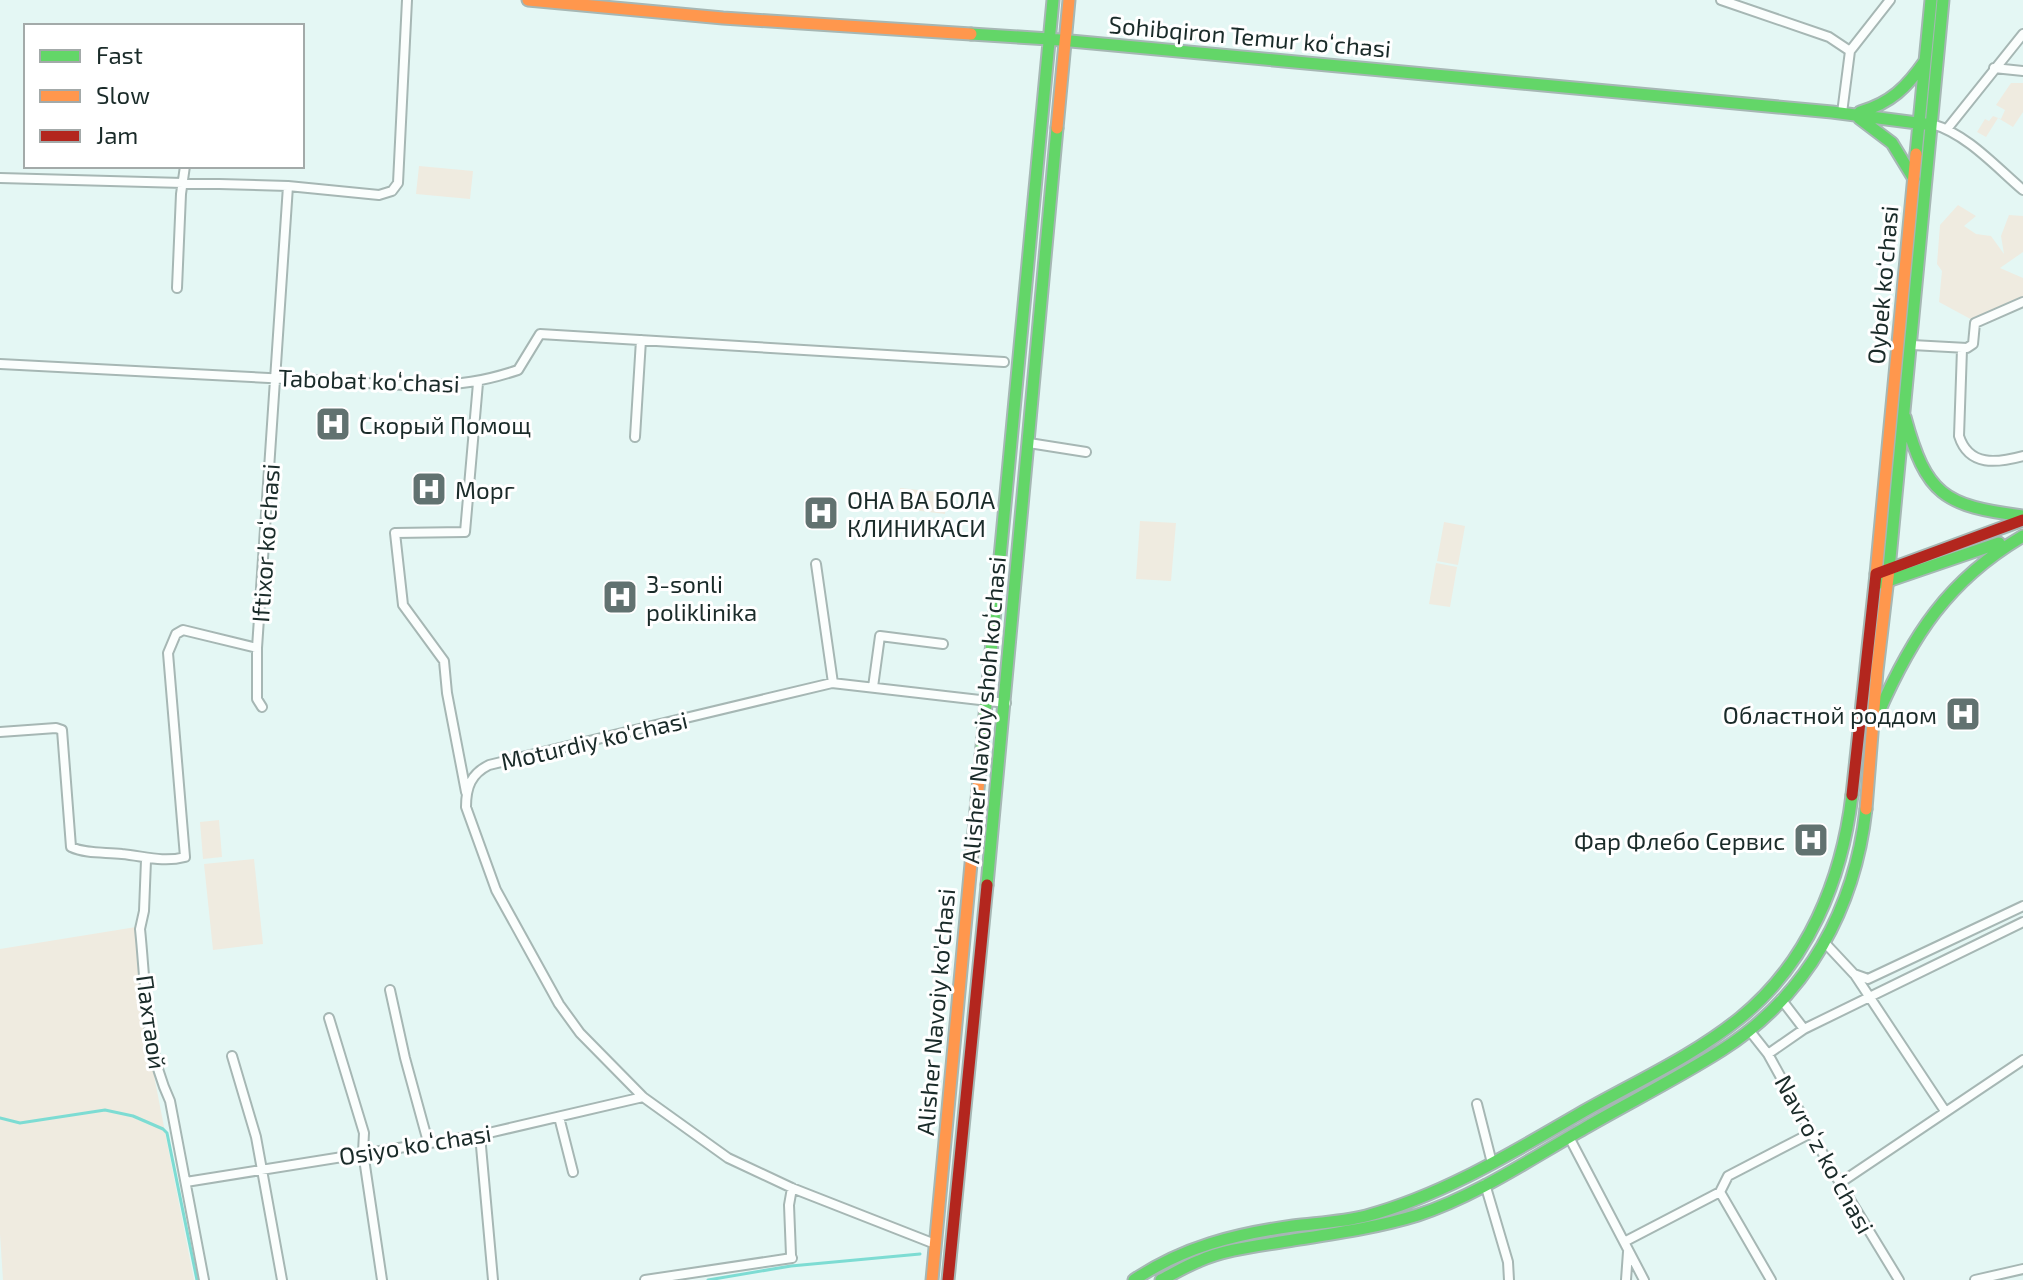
<svg xmlns="http://www.w3.org/2000/svg" width="2023" height="1280" font-family="'Exo 2',sans-serif">
<rect width="100%" height="100%" fill="#e4f7f4"/>
<path fill="#efebe0" d="M 2011,83 L 2023,83 L 2023,112 L 2013,127 L 1998,118 L 1986,137 L 1977,132 L 1985,119 L 1989,121 L 1993,116 L 2001,119 L 2005,110 L 1996,105 Z
M 419,166 L 473,171 L 470,199 L 416,194 Z
M 1958,205 L 1976,216 L 1964,226 L 1976,234 L 1991,236 L 2004,254 L 2001,236 L 2009,215 L 2023,216 L 2023,252 L 2000,268 L 2023,278 L 2023,299 L 1976,322 L 1939,302 L 1942,271 L 1937,264 L 1940,225 Z
M 900,488 L 947,493 L 945,514 L 897,508 Z
M 1140,521 L 1176,523 L 1171,581 L 1136,579 Z
M 1444,522 L 1465,526 L 1458,565 L 1437,561 Z
M 1436,563 L 1457,567 L 1450,607 L 1429,604 Z
M 219,820 L 222,857 L 203,859 L 200,822 Z
M 254,859 L 263,944 L 213,950 L 204,864 Z
M 136,927 L 141,1009 L 194,1280 L 3,1280 L 0,1234 L 0,949 Z"/>
<g fill="none" stroke-linecap="round" stroke-linejoin="round">
<path stroke="#7ddcd3" stroke-width="3" d="M 0,1118 L 20,1123 L 105,1110 L 133,1116 L 163,1129 L 167,1133 L 197,1280
M 708,1280 L 791,1266 L 920,1254"/>
<defs>
<path id="street" d="M 1721,0 L 1829,37 L 1850,51 L 1842,113
M 1850,51 L 1890,0
M 1994,68 L 2023,71
M 1932,124 C 1967,134 1996,167 2023,190
M 1947,129 L 2023,34
M 0,178 L 288,186 L 379,195 L 392,191 L 398,183 L 407,0
M 177,288 L 181,194 L 185,166
M 1912,345 L 1967,348 L 1973,344 L 1975,323 L 2023,302
M 1962,349 L 1959,436 C 1969,467 1997,463 2023,456
M 0,364 L 423,386 C 461,384 482,382 518,370 L 540,334 L 1004,362
M 635,437 L 641,340
M 1029,443 L 1086,452
M 816,564 L 833,683
M 257,648 L 257,699 L 262,707
M 873,687 L 880,636 L 943,644
M 0,732 L 56,728 L 62,730 L 71,847 C 86,854 105,852 122,854 C 144,856 162,863 185,857 L 168,653 L 176,634 L 183,630 L 257,648 L 288,186
M 466,792 L 447,693 L 444,661 L 403,605 L 395,533 L 465,532 L 478,383
M 146,860 L 144,911 L 140,929 C 146,986 145,1048 170,1101 L 204,1280
M 1825,943 L 1854,974 L 1868,979 L 2023,906
M 1855,975 L 1945,1111
M 390,990 L 405,1058 L 428,1142
M 1781,999 L 1804,1029
M 329,1018 L 364,1133 L 363,1152 L 382,1280
M 1749,1030 L 1768,1054 L 1832,1170 L 1899,1280
M 1768,1054 L 1804,1029 L 2023,922
M 232,1056 L 256,1137 L 282,1280
M 1477,1104 L 1492,1163
M 559,1117 L 573,1172
M 480,1135 L 493,1280
M 1569,1137 L 1644,1280
M 186,1182 L 480,1135 L 643,1097
M 1840,1183 L 2023,1060
M 1485,1184 L 1508,1262 L 1509,1280
M 1720,1192 L 1771,1280
M 1624,1242 L 1720,1192 L 1728,1176 L 1811,1133
M 935,1244 L 792,1188 L 728,1158 L 643,1097 L 580,1033 L 559,1004 L 496,890 L 466,807 C 466,787 471,774 489,765 L 832,683 L 1006,703
M 791,1255 L 789,1205 L 792,1188
M 645,1280 L 792,1258
M 1626,1280 L 1628,1252
M 1975,1280 L 2023,1269"/>
<path id="fast" d="M 971,34 L 1049,39 L 1832,112 L 1925,124
M 1860,112 C 1891,103 1907,87 1925,61
M 1859,118 L 1892,143 L 1914,179
M 1916,154 L 1931,0
M 1905,417 C 1926,495 1944,506 2023,516
M 1889,569 L 1943,0
M 1882,583 L 1999,543
M 1878,714 C 1912,636 1948,580 2023,536
M 981,757 L 1053,0
M 987,885 L 1057,128
M 1134,1280 C 1183,1247 1235,1234 1293,1226 C 1317,1223 1342,1222 1366,1216 C 1443,1195 1510,1154 1579,1114 C 1633,1083 1692,1057 1740,1018 C 1808,963 1842,880 1852,795
M 1161,1280 C 1173,1274 1186,1266 1199,1261 C 1226,1249 1258,1246 1287,1241 C 1331,1234 1376,1228 1418,1215 C 1476,1196 1532,1158 1585,1128 C 1630,1102 1678,1078 1722,1050 C 1808,995 1855,908 1866,809"/>
<path id="slow" d="M 528,0 L 723,18 L 971,34
M 1057,128 L 1069,0
M 1876,574 L 1916,154
M 1866,809 L 1877,671 L 1889,569
M 932,1280 L 981,757"/>
<path id="jam" d="M 1852,795 L 1876,574 L 2023,520
M 948,1280 L 987,885"/>
</defs>
<use href="#street" stroke="#a6b7b4" stroke-width="12"/>
<use href="#fast" stroke="#a6b7b4" stroke-width="15"/>
<use href="#slow" stroke="#a6b7b4" stroke-width="15"/>
<use href="#jam" stroke="#a6b7b4" stroke-width="15"/>
<use href="#street" stroke="#fbfefd" stroke-width="8"/>
<use href="#fast" stroke="#63d668" stroke-width="11"/>
<use href="#slow" stroke="#ff974d" stroke-width="11"/>
<use href="#jam" stroke="#b3261e" stroke-width="11"/>
</g>
<defs>
<symbol id="hospital-square" viewBox="-11 -11 22 22"><rect x="-9" y="-9" width="18" height="18" rx="4" fill="#617270" stroke="#fff"/><path d="M-5-5h3v3.5h4V-5h3V5h-3V1.5h-4V5h-3Z" fill="#fff"/></symbol>
</defs>
<g fill-rule="evenodd">
<use href="#hospital-square" x="313" y="404" width="40" height="40"/>
<use href="#hospital-square" x="409" y="469" width="40" height="40"/>
<use href="#hospital-square" x="801" y="493" width="40" height="40"/>
<use href="#hospital-square" x="600" y="577" width="40" height="40"/>
<use href="#hospital-square" x="1943" y="694" width="40" height="40"/>
<use href="#hospital-square" x="1791" y="820" width="40" height="40"/>
</g>
<g text-anchor="middle" dominant-baseline="central" stroke-width="6" stroke-linejoin="round" paint-order="stroke">
<g font-size="24" fill="#1a2b29" stroke="#fff">
<text transform="translate(1250 36) rotate(5)">Sohibqiron Temur koʻchasi</text>
<text transform="translate(1882 285) rotate(-85)">Oybek ko‘chasi</text>
<text transform="translate(369 380) rotate(2)">Tabobat koʻchasi</text>
<text transform="translate(265 543) rotate(-86)">Iftixor koʻchasi</text>
<text transform="translate(983 710) rotate(-85)">Alisher Navoiy shoh koʻchasi</text>
<text transform="translate(594 740) rotate(-13)">Moturdiy ko'chasi</text>
<text transform="translate(935 1012) rotate(-85)">Alisher Navoiy ko'chasi</text>
<text transform="translate(152 1022) rotate(82)">Пахтаой</text>
<text transform="translate(415 1144) rotate(-9)">Osiyo koʻchasi</text>
<text transform="translate(1825 1154) rotate(61)">Navroʻz koʻchasi</text>
</g>
<g font-size="24" fill="#1a2b29" stroke="#fff" text-anchor="start">
<text x="359" y="424">Скорый Помощ</text>
<text x="455" y="489">Морг</text>
<text x="847" y="499">ОНА ВА БОЛА<tspan x="847" dy="28">КЛИНИКАСИ</tspan></text>
<text x="646" y="583">3-sonli<tspan x="646" dy="28">poliklinika</tspan></text>
<text x="1937" y="714" text-anchor="end">Областной роддом</text>
<text x="1785" y="840" text-anchor="end">Фар Флебо Сервис</text>
</g>
</g>
<rect x="24" y="24" width="280" height="144" fill="#ffffff" stroke="#a3aaa9" stroke-width="2"/>
<rect x="40" y="50" width="40" height="12" fill="#63d668" stroke="#a3aaa9" stroke-width="2"/>
<text x="96" y="64" font-size="24" fill="#1a2b29">Fast</text>
<rect x="40" y="90" width="40" height="12" fill="#ff974d" stroke="#a3aaa9" stroke-width="2"/>
<text x="96" y="104" font-size="24" fill="#1a2b29">Slow</text>
<rect x="40" y="130" width="40" height="12" fill="#b3261e" stroke="#a3aaa9" stroke-width="2"/>
<text x="96" y="144" font-size="24" fill="#1a2b29">Jam</text>
</svg>
